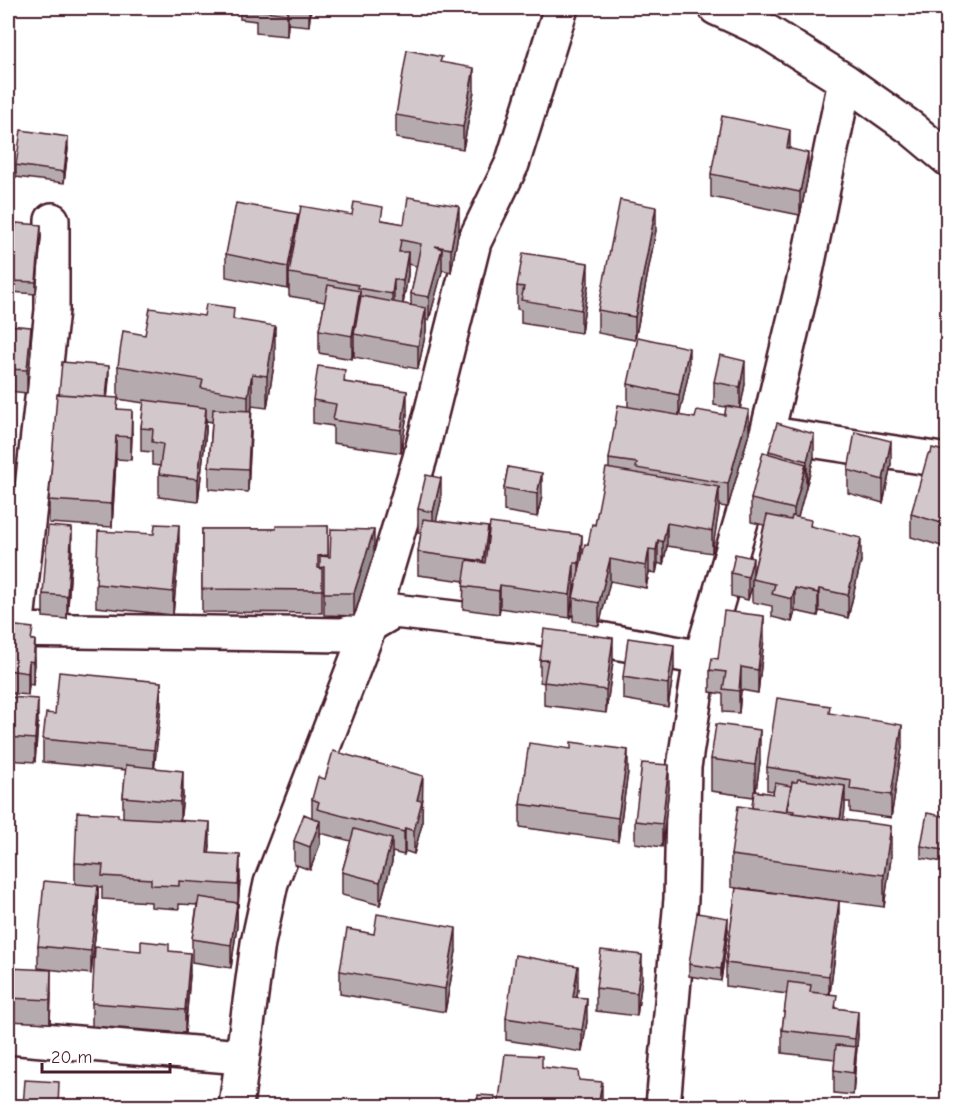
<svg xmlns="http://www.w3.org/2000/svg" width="955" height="1114" font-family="'Comic Neue',sans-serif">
<rect width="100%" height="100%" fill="#fff"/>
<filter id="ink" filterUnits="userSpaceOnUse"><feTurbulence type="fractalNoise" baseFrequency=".0167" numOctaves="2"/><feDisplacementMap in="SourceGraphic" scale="12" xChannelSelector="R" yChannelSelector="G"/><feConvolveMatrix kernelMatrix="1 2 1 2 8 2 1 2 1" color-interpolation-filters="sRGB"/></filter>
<g filter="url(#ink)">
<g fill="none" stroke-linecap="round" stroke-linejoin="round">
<defs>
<path id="street" d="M 716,8 L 766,31 L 845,81 L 911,128 L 948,159
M 771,434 L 948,461
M 8,630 L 344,635 L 370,625 L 394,611 L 540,628 L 701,658
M 16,630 L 52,310 L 52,220
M 8,1037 L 241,1057
M 236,1106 L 258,943 L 271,883 L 370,625 L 420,458 L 474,242 L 512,164 L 561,8
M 663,1106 L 681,899 L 684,767 L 701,658 L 767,433 L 807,267 L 845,81"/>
</defs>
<use href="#street" stroke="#4a1f2b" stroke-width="38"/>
<use href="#street" stroke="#fff" stroke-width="33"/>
</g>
<path fill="#b5abaf" stroke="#4a1f2b" stroke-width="1.5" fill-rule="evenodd" d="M 240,8 L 311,8 L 309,26 L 288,24 L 287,36 L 256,33 L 256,21 L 240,19 Z
M 474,91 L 463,149 L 396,138 L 396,115 Z
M 68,149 L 64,183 L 16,177 L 16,165 Z
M 711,174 L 808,176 L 800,215 L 711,197 Z
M 383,220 L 404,224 L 459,229 L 451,272 L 442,270 L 429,320 L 426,320 L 426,331 L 418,369 L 354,357 L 354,346 L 352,359 L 319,353 L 319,330 L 325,302 L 289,296 L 289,281 L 288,289 L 226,277 L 226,254 L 298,224 ZM 408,264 L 417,266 L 411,294 L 411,305 L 403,304 L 408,275 Z
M 656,230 L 635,340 L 598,333 L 598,310 Z
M 41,237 L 36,294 L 11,292 L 11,281 Z
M 517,286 L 588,286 L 581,333 L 521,323 L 521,310 L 517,309 Z
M 204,316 L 234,319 L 275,358 L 267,408 L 252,406 L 248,492 L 209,489 L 209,467 L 212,422 L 206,421 L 206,431 L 198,502 L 159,497 L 159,474 L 160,466 L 152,465 L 152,452 L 141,451 L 141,428 L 144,403 L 118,399 L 118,366 L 145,335 Z
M 8,325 L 31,350 L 27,393 L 8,391 Z
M 689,371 L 679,416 L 695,418 L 725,415 L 726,407 L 714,405 L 714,382 L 745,384 L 740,409 L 749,433 L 728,507 L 719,506 L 712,553 L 667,546 L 663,565 L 658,563 L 656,573 L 649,572 L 646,588 L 610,581 L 599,626 L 573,621 L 573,598 L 576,586 L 574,586 L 570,618 L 500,608 L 499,614 L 463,609 L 464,581 L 418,575 L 418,552 L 421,533 L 418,532 L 418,509 L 441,501 L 436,520 L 488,541 L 582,560 L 595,525 L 609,468 L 609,459 L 628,407 L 628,384 Z
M 109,378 L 107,397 L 118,409 L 132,433 L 131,460 L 116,459 L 112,527 L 49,523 L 49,500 L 59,394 Z
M 345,382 L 407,414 L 401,453 L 333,443 L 333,426 L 313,423 L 313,400 Z
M 948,446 L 948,548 L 911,537 L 911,514 L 931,454 L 944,451 Z
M 769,451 L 814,457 L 798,517 L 861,561 L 848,618 L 819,611 L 818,616 L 795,611 L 792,622 L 772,617 L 772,606 L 752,602 L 752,585 L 748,600 L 731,596 L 731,573 L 753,575 L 764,525 L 751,522 L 751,499 L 769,454 Z
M 891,464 L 883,503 L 848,493 L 848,470 Z
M 508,467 L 542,496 L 537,517 L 504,511 L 504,488 Z
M 328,526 L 328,557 L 374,553 L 354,616 L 324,615 L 324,590 L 322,590 L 322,613 L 202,612 L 202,529 L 276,529 Z
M 154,534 L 179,548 L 173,615 L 96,607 L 96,584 Z
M 72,551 L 67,619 L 43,617 L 43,594 Z
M 8,625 L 33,640 L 35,663 L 33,685 L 29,684 L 28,695 L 8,693 Z
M 764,639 L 758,693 L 741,690 L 739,713 L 723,712 L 723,694 L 710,692 L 710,670 L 718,659 Z
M 540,660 L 613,661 L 606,713 L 544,705 L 544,683 L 540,682 Z
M 674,668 L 668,707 L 623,699 L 623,677 Z
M 8,697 L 38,722 L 35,762 L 8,760 Z
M 161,705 L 154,768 L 183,794 L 180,821 L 210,845 L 209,853 L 240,878 L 238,907 L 237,907 L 237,926 L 231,968 L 192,962 L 192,939 L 197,905 L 179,904 L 179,909 L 151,907 L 151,902 L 102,899 L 102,887 L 98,887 L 98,909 L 91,974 L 38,968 L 38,946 L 75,884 L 75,863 L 123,818 L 123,797 L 126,770 L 43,762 L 43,739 L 55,714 Z
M 830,714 L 902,747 L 891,818 L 850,812 L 850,802 L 845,802 L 843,820 L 891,858 L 884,907 L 740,888 L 839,924 L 830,994 L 837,1009 L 858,1034 L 853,1095 L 834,1093 L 834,1070 L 835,1059 L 782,1053 L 782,1030 L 787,994 L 726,986 L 726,963 L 736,888 L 731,887 L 731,855 L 752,808 L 753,797 L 711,791 L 711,759 L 760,762 L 756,791 L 773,794 L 774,791 L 767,790 L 767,767 Z
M 628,772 L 618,841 L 520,827 L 520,804 Z
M 325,779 L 423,799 L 422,803 L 422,824 L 414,854 L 405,851 L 404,855 L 392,852 L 392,862 L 380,905 L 342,895 L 342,872 L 351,841 L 320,833 L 320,844 L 310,870 L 294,864 L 294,841 L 312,817 L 312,799 Z
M 669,788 L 662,847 L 635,843 L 635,821 Z
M 948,817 L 948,863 L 921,858 L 921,846 Z
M 728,930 L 721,981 L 689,976 L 689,964 Z
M 374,934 L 456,951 L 445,1012 L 340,994 L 340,971 Z
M 141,951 L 169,951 L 190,975 L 185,1033 L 92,1026 L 92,1003 Z
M 8,968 L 51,993 L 50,1023 L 8,1021 Z
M 642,978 L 637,1016 L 596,1011 L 596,988 Z
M 578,989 L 577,997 L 587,1021 L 582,1052 L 506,1040 L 506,1018 Z"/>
<path fill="#938b8e" stroke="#4a1f2b" stroke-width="1.5" d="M 288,8 L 288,24 L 287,36 L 287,14 Z
M 309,8 L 311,8 L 309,26 Z
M 474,68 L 474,91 L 463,149 L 463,127 Z
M 790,130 L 790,153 L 787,148 Z
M 68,137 L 68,149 L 64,183 L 64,172 Z
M 808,153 L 808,176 L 800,215 L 800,192 Z
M 459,206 L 459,229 L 451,272 L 451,249 Z
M 656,207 L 656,230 L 635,340 L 635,317 Z
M 10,210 L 10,233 L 8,257 L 8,234 Z
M 298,214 L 298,237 L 289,273 L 289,281 L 288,289 L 288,267 Z
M 41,225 L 41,237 L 36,294 L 36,282 Z
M 442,249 L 442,272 L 429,320 L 429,297 Z
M 408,252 L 408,275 L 403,304 L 403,281 Z
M 588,263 L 588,286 L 581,333 L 581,310 Z
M 394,279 L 394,302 L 392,317 L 392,294 Z
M 360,291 L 360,314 L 354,334 L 354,346 L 352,359 L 352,336 Z
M 426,308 L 426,331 L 418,369 L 418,346 Z
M 275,326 L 275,358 L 267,408 L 267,376 Z
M 31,327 L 31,350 L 27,393 L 27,370 Z
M 689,348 L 689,371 L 679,418 L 679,395 Z
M 745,361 L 745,384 L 740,410 L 740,387 Z
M 109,366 L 109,378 L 106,414 L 106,402 Z
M 252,374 L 252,406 L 248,428 L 248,396 Z
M 407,391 L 407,414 L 401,453 L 401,430 Z
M 206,408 L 206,431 L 198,502 L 198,479 Z
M 132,410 L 132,433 L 131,460 L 131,437 Z
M 749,410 L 749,433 L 728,507 L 728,484 Z
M 251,411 L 251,433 L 248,492 L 248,469 Z
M 814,434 L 814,457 L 807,484 L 807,461 Z
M 116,436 L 116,459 L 112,527 L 112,504 Z
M 891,441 L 891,464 L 883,503 L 883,480 Z
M 806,464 L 806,487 L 794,532 L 794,509 Z
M 542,473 L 542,496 L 537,517 L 537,494 Z
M 441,478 L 441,501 L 433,535 L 433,512 Z
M 719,487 L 719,510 L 712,553 L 712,531 Z
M 667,523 L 667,546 L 663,565 L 663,542 Z
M 179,525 L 179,548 L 173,615 L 173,592 Z
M 488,527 L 488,550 L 483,584 L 483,561 Z
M 72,528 L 72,551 L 67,619 L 67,596 Z
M 374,530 L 374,553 L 354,616 L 354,593 Z
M 582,535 L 582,558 L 579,586 L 579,563 Z
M 861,538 L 861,561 L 848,618 L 848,595 Z
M 658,540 L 658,563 L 656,573 L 656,550 Z
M 649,549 L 649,572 L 646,588 L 646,566 Z
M 9,554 L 9,577 L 8,608 L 8,585 Z
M 753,558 L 753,579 L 752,579 L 752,585 L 748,600 L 748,577 Z
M 610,559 L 610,581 L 599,626 L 599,603 Z
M 574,563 L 574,586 L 570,618 L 570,595 Z
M 500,585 L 500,608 L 499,614 L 499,591 Z
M 795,588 L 795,611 L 792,622 L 792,599 Z
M 819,589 L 819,611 L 818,616 L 818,593 Z
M 764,616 L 764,639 L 758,693 L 758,670 Z
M 613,638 L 613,661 L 606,713 L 606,690 Z
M 35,640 L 35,663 L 33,685 L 33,662 Z
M 674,645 L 674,668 L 668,707 L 668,684 Z
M 29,661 L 29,684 L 28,695 L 28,673 Z
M 741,667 L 741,690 L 739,713 L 739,691 Z
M 161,682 L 161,705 L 154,773 L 154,750 Z
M 38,699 L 38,722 L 35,762 L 35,739 Z
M 902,725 L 902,747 L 891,818 L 891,795 Z
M 760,730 L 760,762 L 755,797 L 755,765 Z
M 628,750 L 628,772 L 618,841 L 618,818 Z
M 669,765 L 669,788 L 662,847 L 662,824 Z
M 183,771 L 183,794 L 180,825 L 180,802 Z
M 423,776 L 422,824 L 414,854 L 414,831 L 417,800 Z
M 845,786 L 845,809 L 840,844 L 840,821 Z
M 320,821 L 320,844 L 310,870 L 310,847 Z
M 210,822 L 210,845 L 207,876 L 207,853 Z
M 891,826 L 891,858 L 884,907 L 884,875 Z
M 405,828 L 405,851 L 404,855 L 404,832 Z
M 392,839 L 392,862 L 380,905 L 380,882 Z
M 240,855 L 240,878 L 238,907 L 238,885 Z
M 98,886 L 98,909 L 91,974 L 91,951 Z
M 839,901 L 839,924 L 829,999 L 829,976 Z
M 237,903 L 237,926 L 231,968 L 231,945 Z
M 728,918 L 728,930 L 721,981 L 721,969 Z
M 456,928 L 456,951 L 445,1012 L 445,989 Z
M 190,953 L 190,975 L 185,1033 L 185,1010 Z
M 642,955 L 642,978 L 637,1016 L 637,993 Z
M 578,966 L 578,989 L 573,1020 L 573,997 Z
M 51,970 L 51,993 L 50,1023 L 50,1000 Z
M 587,998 L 587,1021 L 582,1052 L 582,1030 Z
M 858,1011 L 858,1034 L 853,1095 L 855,1039 Z
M 602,1082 L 602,1105 L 601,1107 L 598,1107 Z"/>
<path fill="#d2c7cb" stroke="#4a1f2b" stroke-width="1.5" d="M 257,8 L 288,8 L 287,14 L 256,10 Z
M 407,50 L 442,57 L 440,62 L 474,68 L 463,127 L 396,115 Z
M 722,116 L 790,130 L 787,148 L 808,153 L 800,192 L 711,174 Z
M 21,130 L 68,137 L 64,172 L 16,165 Z
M 408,197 L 459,206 L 451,249 L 435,246 L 442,249 L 429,297 L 411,294 L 421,244 L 401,240 L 399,252 L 408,252 L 403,281 L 394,279 L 392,294 L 358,288 L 358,285 L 289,273 L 301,206 L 352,215 L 354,202 L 383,207 L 381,220 L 404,224 Z
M 620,200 L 656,207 L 635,317 L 598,310 Z
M 236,203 L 298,214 L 288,267 L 226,254 Z
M 8,210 L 10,210 L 8,234 Z
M 16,223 L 41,225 L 36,282 L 11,281 Z
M 523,253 L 588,263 L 581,310 L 521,300 L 524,287 L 517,286 Z
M 328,285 L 360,291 L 352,336 L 319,330 Z
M 361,296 L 426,308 L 418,346 L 354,334 Z
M 206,304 L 234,308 L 233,319 L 275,326 L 267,376 L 252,374 L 248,396 L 201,388 L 203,380 L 118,366 L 123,331 L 145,335 L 150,308 L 204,316 Z
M 8,325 L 31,327 L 27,370 L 8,369 Z
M 638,337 L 689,348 L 679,395 L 628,384 Z
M 720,355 L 745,361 L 740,387 L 714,382 Z
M 62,362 L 109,366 L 106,397 L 59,394 Z
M 318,366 L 345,370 L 344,382 L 407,391 L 401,430 L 333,420 L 336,404 L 313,400 Z
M 57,394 L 118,398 L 117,409 L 132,410 L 131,437 L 116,436 L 112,504 L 49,500 Z
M 144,400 L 206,408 L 198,479 L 159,474 L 163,444 L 152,442 L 153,429 L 141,428 Z
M 618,405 L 695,418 L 697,410 L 725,415 L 726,406 L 749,410 L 728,484 L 636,468 L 637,463 L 609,459 Z
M 213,409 L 251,411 L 248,469 L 209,467 Z
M 777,423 L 814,434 L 807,461 L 769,451 Z
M 855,432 L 891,441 L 883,480 L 848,470 Z
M 946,445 L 948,446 L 948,525 L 911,514 L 928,454 L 931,454 L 932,448 L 944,451 Z
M 763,452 L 806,464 L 794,509 L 751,499 Z
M 508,467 L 542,473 L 537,494 L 504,488 Z
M 606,468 L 719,487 L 712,531 L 667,523 L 663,542 L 658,540 L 656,550 L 649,549 L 646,566 L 610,559 L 599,603 L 573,598 L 585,544 L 588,545 L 592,524 L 595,525 Z
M 426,475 L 441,478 L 433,512 L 418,509 Z
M 767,515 L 791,520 L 792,516 L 811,520 L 810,526 L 861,538 L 848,595 L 819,589 L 818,593 L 795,588 L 792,599 L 772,594 L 775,584 L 752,579 Z
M 423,519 L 488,527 L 483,561 L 418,552 Z
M 490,523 L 582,535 L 579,563 L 574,563 L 570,595 L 500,585 L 499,591 L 463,586 L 467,560 L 485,563 Z
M 155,524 L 179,525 L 173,592 L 96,584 L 98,531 L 154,534 Z
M 48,526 L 72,528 L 67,596 L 43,594 Z
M 276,526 L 328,526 L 328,555 L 318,556 L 318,568 L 322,569 L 322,590 L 202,589 L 202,529 L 276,529 Z
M 331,529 L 374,530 L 354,593 L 324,593 L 324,567 L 320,568 L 320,556 L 330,557 Z
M 8,554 L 9,554 L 8,585 Z
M 735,554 L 753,558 L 748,577 L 731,573 Z
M 724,611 L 764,616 L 758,670 L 741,667 L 739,691 L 723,689 L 726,672 L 710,670 L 712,658 L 718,659 Z
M 8,625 L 33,628 L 31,640 L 35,640 L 33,662 L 29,661 L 28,673 L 8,670 Z
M 544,629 L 613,638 L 606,690 L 544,682 L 548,660 L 540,660 Z
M 628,638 L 674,645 L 668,684 L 623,677 Z
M 59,672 L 161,682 L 154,750 L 43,739 L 46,713 L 55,714 Z
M 8,697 L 38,699 L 35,739 L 8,737 Z
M 777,698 L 830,706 L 829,713 L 902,725 L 891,795 L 850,789 L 851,780 L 767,767 Z
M 716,724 L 760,730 L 755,765 L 711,759 Z
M 571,742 L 628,750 L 618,818 L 520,804 L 529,743 L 571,749 Z
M 333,751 L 423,776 L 417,800 L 422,801 L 414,831 L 405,828 L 404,832 L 317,809 L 319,802 L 312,799 L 318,777 L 325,779 Z
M 642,763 L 669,765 L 662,824 L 635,821 Z
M 126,765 L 183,771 L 180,802 L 123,797 Z
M 798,779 L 845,786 L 840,819 L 793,813 L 794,811 L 787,810 L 792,782 L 797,782 Z
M 775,783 L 791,786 L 786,812 L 752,808 L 754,791 L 773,794 Z
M 738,806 L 891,826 L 884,875 L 731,855 Z
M 77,812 L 118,814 L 118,817 L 210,822 L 207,853 L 240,855 L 238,885 L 179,881 L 179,886 L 151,885 L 151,879 L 102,876 L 103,865 L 75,863 Z
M 927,813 L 948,817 L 948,851 L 921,846 Z
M 304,814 L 320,821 L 310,847 L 294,841 Z
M 354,829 L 392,839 L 380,882 L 342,872 Z
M 44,881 L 98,886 L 91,951 L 38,946 Z
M 736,888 L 839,901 L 829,976 L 726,963 Z
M 199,897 L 237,903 L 231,945 L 192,939 Z
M 697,913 L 728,918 L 721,969 L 689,964 Z
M 377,914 L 456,928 L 445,989 L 340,971 L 347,929 L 374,934 Z
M 141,941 L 169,944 L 169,951 L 190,953 L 185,1010 L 92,1003 L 95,947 L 141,951 Z
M 601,950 L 642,955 L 637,993 L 596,988 Z
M 515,955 L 578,966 L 573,997 L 587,998 L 582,1030 L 506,1018 Z
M 8,968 L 51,970 L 50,1000 L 8,998 Z
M 788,982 L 811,985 L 810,992 L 837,995 L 835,1008 L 858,1011 L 855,1039 L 782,1030 Z
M 836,1045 L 856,1047 L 853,1073 L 834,1070 Z
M 505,1054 L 542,1056 L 542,1067 L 578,1071 L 579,1080 L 602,1082 L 598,1107 L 498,1107 Z
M 25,1080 L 59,1082 L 58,1107 L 23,1107 Z
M 478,1095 L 495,1096 L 494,1107 L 477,1107 Z"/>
</g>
<rect width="955" height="1114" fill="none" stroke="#fff" stroke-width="30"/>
<rect x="15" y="15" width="925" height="1084" fill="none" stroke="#4a1f2b" stroke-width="2" filter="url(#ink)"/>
<path d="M42 1063v9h128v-9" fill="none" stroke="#4a1f2b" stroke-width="3"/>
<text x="51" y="1063" font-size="18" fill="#4a1f2b" stroke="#ffffff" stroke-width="4.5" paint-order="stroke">20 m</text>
</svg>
